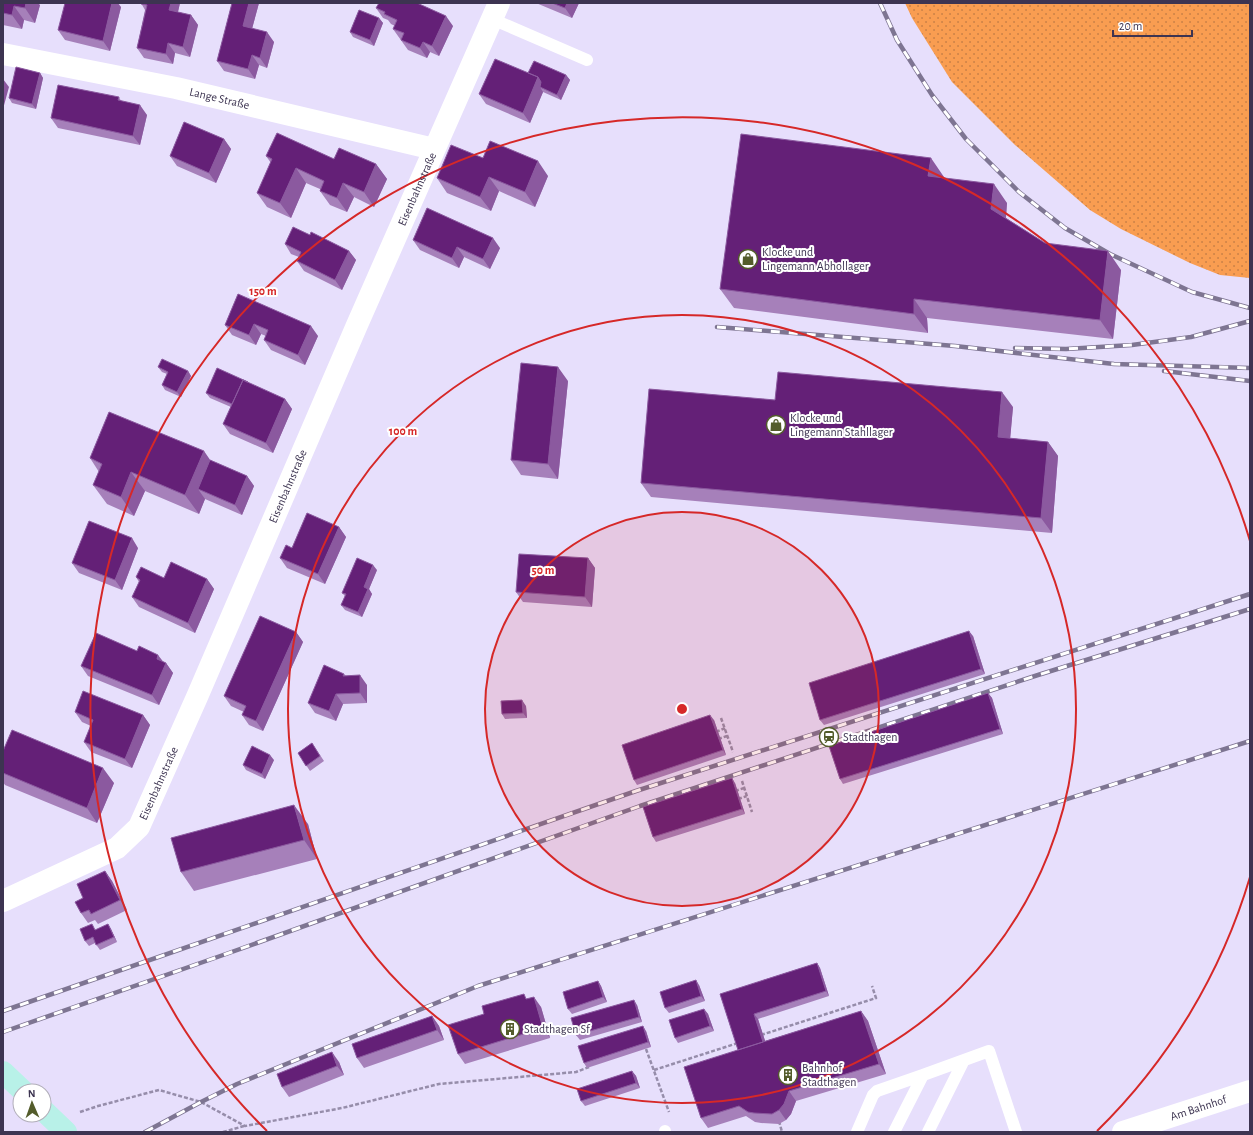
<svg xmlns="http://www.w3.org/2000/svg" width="1253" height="1135" font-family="'Alegreya Sans',sans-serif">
<defs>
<pattern id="green-dots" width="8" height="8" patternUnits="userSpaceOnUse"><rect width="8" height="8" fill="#f99d51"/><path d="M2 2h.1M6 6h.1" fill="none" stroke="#cb8146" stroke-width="1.8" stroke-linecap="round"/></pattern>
</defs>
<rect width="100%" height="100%" fill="#e7dffc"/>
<path fill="url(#green-dots)" d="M 905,3 L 1250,3 L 1250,278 L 1220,275 L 1190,263 L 1121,229 L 1090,210 L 1015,145 L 952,82 L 912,18 Z"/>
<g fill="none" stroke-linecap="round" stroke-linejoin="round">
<path stroke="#968daa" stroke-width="2.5" stroke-dasharray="4 2" stroke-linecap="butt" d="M 721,718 L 733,752
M 716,732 L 725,728
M 718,739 L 727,736
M 742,781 L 752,812
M 735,791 L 744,788
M 738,799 L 747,796
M 761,1035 L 876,998 L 872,986
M 646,1049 L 669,1112
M 654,1070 L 738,1043
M 80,1112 L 98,1106 L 159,1090 L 201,1102 L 245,1126 L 342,1108 L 439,1084 L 576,1072 L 589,1067
M 779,1121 L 782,1132
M 223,1132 L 244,1126"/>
<path stroke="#fff" stroke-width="12" d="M 492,19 L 587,60
M 665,1131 L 665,1132
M 857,1132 L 873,1095 L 877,1091 L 923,1075
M 894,1132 L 923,1075 L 989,1051 L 1016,1132
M 928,1132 L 964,1060"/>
<g stroke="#fff" stroke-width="22">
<path id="s1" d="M 3,54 L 176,88 L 434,149"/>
<path id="s2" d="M 3,901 L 117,848 L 139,827 L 197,697 L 357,325 L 499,3"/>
<path id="s3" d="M 1123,1132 L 1250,1091"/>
</g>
<path stroke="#b8f1e8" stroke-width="22" d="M 3,1072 L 23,1091
M 44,1111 L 66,1132"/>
<defs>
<path id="rail" d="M 880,3 L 897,40 L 932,95 L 966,139 L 1019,192 L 1065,228 L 1110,254 L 1192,292 L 1250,308
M 717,327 L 955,346 L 1114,364 L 1250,368
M 1015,348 L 1066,349 L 1132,345 L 1191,337 L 1250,321
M 1164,371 L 1250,381
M 3,1011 L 636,791 L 1250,594
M 3,1032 L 226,954 L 640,806 L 1038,675 L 1250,609
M 145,1132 L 201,1102 L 237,1084 L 478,986 L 1250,741"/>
</defs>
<use href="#rail" stroke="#7e7592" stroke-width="4.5"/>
<use href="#rail" stroke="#fff" stroke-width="3" stroke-dasharray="9" stroke-linecap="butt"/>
</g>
<path fill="#a680ba" d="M 3,3 L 40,5 L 35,23 L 24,20 L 22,29 L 3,25 Z
M 141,3 L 180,3 L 178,12 L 191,15 L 198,25 L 190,57 L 175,53 L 173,64 L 144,58 L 137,48 L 145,10 Z
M 232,3 L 259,3 L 252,29 L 274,42 L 267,68 L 259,65 L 255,79 L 224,71 L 217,61 Z
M 536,3 L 579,3 L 572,18 Z
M 121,7 L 110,51 L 65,40 L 58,30 Z
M 376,8 L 453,26 L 439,56 L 430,52 L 427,58 L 408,50 L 393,29 L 395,26 L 391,24 L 388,20 L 383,18 Z
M 379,18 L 383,23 L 374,46 L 353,37 L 350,32 Z
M 40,73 L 43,78 L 36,109 L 12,103 L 9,98 Z
M 566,75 L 570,80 L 561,100 L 543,92 L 530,123 L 486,104 L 479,94 Z
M 119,97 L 121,101 L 147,115 L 140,145 L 58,128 L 51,118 Z
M 224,139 L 231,149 L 216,183 L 177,166 L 170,156 Z
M 266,156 L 334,159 L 376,164 L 387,179 L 374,207 L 354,197 L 347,212 L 330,205 L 320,191 L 320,189 L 306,183 L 291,218 L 267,207 L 257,193 L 271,163 Z
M 483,158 L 548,176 L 535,207 L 499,191 L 491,211 L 447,193 L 437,178 Z
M 944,177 L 944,178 L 1007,203 L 1006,218 L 1045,243 L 1121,270 L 1113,339 L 927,318 L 928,333 L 734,308 L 720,289 Z
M 310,235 L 349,251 L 356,260 L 342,290 L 304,271 L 297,261 L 299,257 L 291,254 L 285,244 Z
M 413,240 L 500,248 L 490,269 L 464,257 L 459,268 L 420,250 Z
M 238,294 L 318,336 L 305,365 L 271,350 L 264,340 L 266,336 L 261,334 L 256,345 L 232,335 L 225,325 Z
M 158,367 L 188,371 L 191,376 L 181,397 L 165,390 L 162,385 L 167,374 L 162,372 Z
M 568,381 L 558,479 L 521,475 L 511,460 Z
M 206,393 L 285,399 L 292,409 L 273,453 L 230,434 L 223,424 L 231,407 L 210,398 Z
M 775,400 L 1013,407 L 1010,438 L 1048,442 L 1058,456 L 1052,533 L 651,497 L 641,483 Z
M 90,458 L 210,460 L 247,476 L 254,486 L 242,515 L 205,499 L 199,514 L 145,491 L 134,516 L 107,504 L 93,485 L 99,472 Z
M 339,527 L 346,537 L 325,584 L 287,568 L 280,558 L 292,548 Z
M 138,548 L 122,590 L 79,573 L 72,563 Z
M 588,558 L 595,568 L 592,607 L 523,602 L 516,592 Z
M 377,570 L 369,589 L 372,594 L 362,617 L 345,610 L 341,605 L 345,596 L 342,593 Z
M 136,577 L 207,579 L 214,589 L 195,633 L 139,607 L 132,597 L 139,582 Z
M 296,632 L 303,642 L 263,731 L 249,725 L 242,715 L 244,712 L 231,706 L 224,696 Z
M 973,636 L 985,674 L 824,725 L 820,720 Z
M 163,662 L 166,663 L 173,673 L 159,705 L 88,676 L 81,666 Z
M 344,674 L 346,676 L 367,685 L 367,703 L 343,704 L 336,721 L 315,713 L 308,703 Z
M 988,693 L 992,698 L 1003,734 L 843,784 L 840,779 Z
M 526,706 L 527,718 L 505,719 L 502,714 Z
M 75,712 L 143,715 L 150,725 L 132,768 L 91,752 L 84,742 L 91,726 L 82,722 Z
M 714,720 L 726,755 L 637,785 L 634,780 Z
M 312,743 L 324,761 L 310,771 L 298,753 Z
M 3,751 L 114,783 L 97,823 L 5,785 L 3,782 Z
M 274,760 L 265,779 L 246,770 L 243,765 Z
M 735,783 L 745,814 L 656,842 L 653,837 Z
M 308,824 L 317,859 L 194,891 L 181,872 Z
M 105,871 L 112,881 L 127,910 L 98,924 L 95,920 L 88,923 L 81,913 L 83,898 Z
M 108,924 L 111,929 L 117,942 L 100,950 L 95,943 L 89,946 L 85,941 L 96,930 Z
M 817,963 L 820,968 L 829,996 L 758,1019 L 765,1041 L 861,1011 L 868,1021 L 886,1074 L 796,1101 L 791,1114 L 786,1120 L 779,1124 L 761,1123 L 755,1122 L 746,1116 L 708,1128 L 701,1118 L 738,1050 L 720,994 Z
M 598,981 L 601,986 L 607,1002 L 572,1014 L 568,1009 Z
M 699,985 L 705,1001 L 669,1013 L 665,1008 Z
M 528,999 L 541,1007 L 550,1038 L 465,1064 L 458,1054 L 484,1014 Z
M 637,1005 L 642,1022 L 580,1040 L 576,1035 Z
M 704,1009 L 708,1014 L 714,1031 L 678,1043 L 675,1038 Z
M 432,1016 L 439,1026 L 444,1040 L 364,1068 L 357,1058 Z
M 646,1031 L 651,1047 L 587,1068 L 584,1063 Z
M 339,1062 L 344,1075 L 289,1097 L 282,1087 Z
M 632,1071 L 636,1076 L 640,1088 L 585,1106 L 581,1101 Z"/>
<path fill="#8b599f" d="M 26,3 L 38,3 L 40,5 L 35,23 L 25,8 Z
M 112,3 L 118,3 L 121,7 L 110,51 L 103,41 Z
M 171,3 L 180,3 L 176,20 L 169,10 Z
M 249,3 L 259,3 L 250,36 L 243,26 Z
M 567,3 L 579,3 L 572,18 L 565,8 Z
M 14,6 L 24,20 L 22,29 L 12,15 Z
M 191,15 L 198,25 L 190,57 L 183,47 Z
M 446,16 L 453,26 L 439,56 L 432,46 Z
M 379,18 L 383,23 L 374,46 L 370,40 Z
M 267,32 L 274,42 L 267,68 L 260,58 Z
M 423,42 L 430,52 L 427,58 L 420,48 Z
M 168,43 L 175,53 L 173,64 L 166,54 Z
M 252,55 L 259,65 L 255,79 L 248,69 Z
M 40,73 L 43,78 L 36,109 L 32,104 Z
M 566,75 L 570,80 L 561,100 L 557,95 Z
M 538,77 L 545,87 L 540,87 L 543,92 L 530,123 L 523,113 Z
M 3,79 L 9,87 L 3,109 Z
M 140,105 L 147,115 L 140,145 L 133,136 Z
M 224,139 L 231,149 L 216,183 L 209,173 Z
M 931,158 L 944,177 L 942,195 L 928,176 Z
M 538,161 L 548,176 L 535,207 L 525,192 Z
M 376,164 L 387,179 L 374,207 L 364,192 Z
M 296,168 L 306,183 L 291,218 L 280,203 Z
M 489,177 L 499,191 L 491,211 L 480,197 Z
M 343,183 L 354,197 L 347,212 L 337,198 Z
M 994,184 L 1007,203 L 1005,228 L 991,209 Z
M 493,238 L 500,248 L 490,269 L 483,259 Z
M 457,247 L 464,257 L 459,268 L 452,258 Z
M 349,251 L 356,260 L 342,290 L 335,280 Z
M 1108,251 L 1121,270 L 1113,339 L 1100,320 Z
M 914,299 L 927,318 L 928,333 L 914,314 Z
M 254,324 L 261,334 L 256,345 L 249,335 Z
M 311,326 L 318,336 L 305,365 L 298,355 Z
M 558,367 L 568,381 L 558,479 L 548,464 Z
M 188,371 L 191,376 L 181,397 L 177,392 Z
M 1002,392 L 1013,407 L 1009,452 L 998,437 Z
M 285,399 L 292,409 L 273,453 L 266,443 Z
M 1048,442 L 1058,456 L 1052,533 L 1041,518 Z
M 204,451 L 217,470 L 198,489 L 205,499 L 199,514 L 185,495 Z
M 131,472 L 145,491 L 134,516 L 121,497 Z
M 247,476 L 254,486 L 242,515 L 235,505 Z
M 339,527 L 346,537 L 325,584 L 318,574 Z
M 132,538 L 138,548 L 122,590 L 115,580 Z
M 588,558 L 595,568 L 592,607 L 585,597 Z
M 373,565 L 377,570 L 369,589 L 372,594 L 362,617 L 358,612 L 364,587 Z
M 207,579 L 214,589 L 195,633 L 188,623 Z
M 969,631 L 973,636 L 985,674 L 981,669 Z
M 296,632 L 303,642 L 263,731 L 256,721 Z
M 158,655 L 165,664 L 166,663 L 173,673 L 159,705 L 152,695 L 157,659 Z
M 360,675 L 367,685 L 367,703 L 360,693 Z
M 988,693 L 992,698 L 1003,734 L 1000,729 Z
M 336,694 L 343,704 L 336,721 L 329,711 Z
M 522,700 L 526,706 L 527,718 L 523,713 Z
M 143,715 L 150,725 L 132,768 L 125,759 Z
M 710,715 L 714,720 L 726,755 L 723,750 Z
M 270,755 L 274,760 L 265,779 L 262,774 Z
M 103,768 L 114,783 L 97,823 L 87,808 Z
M 732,778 L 735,783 L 745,814 L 742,809 Z
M 294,805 L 308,824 L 317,859 L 304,840 Z
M 105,871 L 112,881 L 127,910 L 120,900 Z
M 108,924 L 111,929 L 117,942 L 114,937 Z
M 817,963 L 820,968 L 829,996 L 826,991 Z
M 696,980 L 699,985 L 705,1001 L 701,996 Z
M 598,981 L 601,986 L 607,1002 L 603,997 Z
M 534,997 L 541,1007 L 550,1038 L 543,1028 Z
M 634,1000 L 637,1005 L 642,1022 L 639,1017 Z
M 704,1009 L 708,1014 L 714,1031 L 710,1026 Z
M 861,1011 L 868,1021 L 886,1074 L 879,1064 Z
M 754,1014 L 758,1019 L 769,1053 L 765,1048 Z
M 432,1016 L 439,1026 L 444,1040 L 437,1030 Z
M 643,1026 L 646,1031 L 651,1047 L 648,1042 Z
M 332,1052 L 339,1062 L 344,1075 L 337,1066 Z
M 632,1071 L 636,1076 L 640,1088 L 636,1083 Z
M 789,1091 L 796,1101 L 791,1114 L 786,1120 L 779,1110 Z"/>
<path fill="#642077" stroke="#8b599f" d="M 3,3 L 26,3 L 25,8 L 14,6 L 12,15 L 3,13 Z
M 65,3 L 112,3 L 103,41 L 58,30 Z
M 141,3 L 171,3 L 169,10 L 191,15 L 183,47 L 168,43 L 166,54 L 137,48 L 147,5 L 141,4 Z
M 232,3 L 249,3 L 243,26 L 267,32 L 260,58 L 252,55 L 248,69 L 217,61 Z
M 379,3 L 417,3 L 446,16 L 432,46 L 423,42 L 420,48 L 401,40 L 404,33 L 393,29 L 397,20 L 384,14 L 385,12 L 376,8 Z
M 552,3 L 567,3 L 565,8 Z
M 359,10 L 379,18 L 370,40 L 350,32 Z
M 495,59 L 538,77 L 523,113 L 479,94 Z
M 534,61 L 566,75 L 557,95 L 540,87 L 541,82 L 538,77 L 528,73 Z
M 16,67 L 40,73 L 32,104 L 9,98 Z
M 58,85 L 119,97 L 118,100 L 140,105 L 133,136 L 51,118 Z
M 184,122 L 224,139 L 209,173 L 170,156 Z
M 277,133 L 334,159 L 339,148 L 376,164 L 364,192 L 343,183 L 337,198 L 320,191 L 324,181 L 296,168 L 280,203 L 257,193 L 272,159 L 266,156 Z
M 741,134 L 931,158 L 928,176 L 994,184 L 991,209 L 1045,243 L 1108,251 L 1100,320 L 914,299 L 914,314 L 720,289 Z
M 490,141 L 538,161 L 525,192 L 489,177 L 480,197 L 437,178 L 451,145 L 483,158 Z
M 427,208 L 493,238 L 483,259 L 457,247 L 452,258 L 413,240 Z
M 293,227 L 310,235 L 311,232 L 349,251 L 335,280 L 297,261 L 301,252 L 285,244 Z
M 238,294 L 311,326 L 298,355 L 264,340 L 268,330 L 254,324 L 249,335 L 225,325 Z
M 162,359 L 188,371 L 177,392 L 162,385 L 168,372 L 158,367 Z
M 521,363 L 558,367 L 548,464 L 511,460 Z
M 217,368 L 248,382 L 247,382 L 243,380 L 232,404 L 206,393 Z
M 778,372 L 1002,392 L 998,437 L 1048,442 L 1041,518 L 641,483 L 649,389 L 775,400 Z
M 243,380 L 285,399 L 266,443 L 223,424 Z
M 109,412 L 204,451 L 185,495 L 131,472 L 121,497 L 93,485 L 102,464 L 90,458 Z
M 210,460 L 247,476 L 235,505 L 198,489 Z
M 307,513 L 339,527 L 318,574 L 280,558 L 286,545 L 292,548 Z
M 89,521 L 132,538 L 115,580 L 72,563 Z
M 519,554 L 588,558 L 585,597 L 516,592 Z
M 357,558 L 373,565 L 364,587 L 368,589 L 358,612 L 341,605 L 346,594 L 342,593 Z
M 171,562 L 207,579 L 188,623 L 132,597 L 140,580 L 136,577 L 141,567 L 164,578 Z
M 260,616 L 296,632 L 256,721 L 242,715 L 246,706 L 224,696 Z
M 969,631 L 981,669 L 820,720 L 809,683 Z
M 96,633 L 137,651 L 139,646 L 158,655 L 157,659 L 166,663 L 152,695 L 81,666 Z
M 324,665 L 344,674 L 343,676 L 360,675 L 360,693 L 336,694 L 329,711 L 308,703 Z
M 83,691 L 143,715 L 125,759 L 84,742 L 93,720 L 75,712 Z
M 988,693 L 1000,729 L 840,779 L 829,746 Z
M 522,700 L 523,713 L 502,714 L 501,701 Z
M 710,715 L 723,750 L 634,780 L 622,745 Z
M 12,730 L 103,768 L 87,808 L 3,773 L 3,751 Z
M 312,743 L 320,756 L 306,766 L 298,753 Z
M 252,746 L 270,755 L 262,774 L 243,765 Z
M 732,778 L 742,809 L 653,837 L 643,807 Z
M 294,805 L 304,840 L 181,872 L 171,838 Z
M 105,871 L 120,900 L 91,914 L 89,910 L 81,913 L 75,902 L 83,898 L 77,884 Z
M 92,924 L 95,930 L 108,924 L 114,937 L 96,945 L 93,937 L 85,941 L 80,929 Z
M 817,963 L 826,991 L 754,1014 L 763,1042 L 738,1050 L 720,994 Z
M 696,980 L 701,996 L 665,1008 L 660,992 Z
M 598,981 L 603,997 L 568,1009 L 563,992 Z
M 524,994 L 526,999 L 534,997 L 543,1028 L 458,1054 L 448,1025 L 484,1014 L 482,1006 Z
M 634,1000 L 639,1017 L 576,1035 L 571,1018 Z
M 704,1009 L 710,1026 L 675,1038 L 669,1020 Z
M 861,1011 L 879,1064 L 789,1091 L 784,1104 L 779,1110 L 772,1114 L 754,1113 L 748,1112 L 739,1106 L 701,1118 L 684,1067 Z
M 432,1016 L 437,1030 L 357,1058 L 352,1044 Z
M 643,1026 L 648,1042 L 584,1063 L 578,1046 Z
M 332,1052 L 337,1066 L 282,1087 L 277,1074 Z
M 632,1071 L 636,1083 L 581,1101 L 577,1089 Z"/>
<circle cx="682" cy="709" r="197" fill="#d62828" fill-opacity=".12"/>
<g fill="none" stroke="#d62828" stroke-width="2">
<circle cx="682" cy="709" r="197"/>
<circle cx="682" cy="709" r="394"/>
<path d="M1250 877A592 592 0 0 1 1097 1131M267 1131A592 592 0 1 1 1250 541"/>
</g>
<defs>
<symbol id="shop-ring" viewBox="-11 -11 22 22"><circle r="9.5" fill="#fff" stroke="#535c2b" stroke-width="1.5"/><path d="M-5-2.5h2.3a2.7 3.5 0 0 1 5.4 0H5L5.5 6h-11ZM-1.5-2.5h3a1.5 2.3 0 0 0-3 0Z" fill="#535c2b"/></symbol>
<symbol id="station-ring" viewBox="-11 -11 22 22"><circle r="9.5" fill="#fff" stroke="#535c2b" stroke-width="1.5"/><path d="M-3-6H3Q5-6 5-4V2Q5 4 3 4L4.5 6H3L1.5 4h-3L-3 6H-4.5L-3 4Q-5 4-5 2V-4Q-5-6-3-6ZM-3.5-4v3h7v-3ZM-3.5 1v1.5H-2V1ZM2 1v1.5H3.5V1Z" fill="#535c2b"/></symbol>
<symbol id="building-ring" viewBox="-11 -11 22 22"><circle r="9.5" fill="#fff" stroke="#535c2b" stroke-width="1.5"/><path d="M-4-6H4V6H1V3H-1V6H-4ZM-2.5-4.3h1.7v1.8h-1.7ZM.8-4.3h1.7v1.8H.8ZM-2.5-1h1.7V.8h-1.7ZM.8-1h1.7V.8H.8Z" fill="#535c2b"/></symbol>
</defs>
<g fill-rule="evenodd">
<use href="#shop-ring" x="737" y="248" width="22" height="22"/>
<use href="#shop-ring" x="765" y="414" width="22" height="22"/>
<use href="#station-ring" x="818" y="726" width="22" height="22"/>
<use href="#building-ring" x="499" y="1018" width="22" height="22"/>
<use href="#building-ring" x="777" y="1064" width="22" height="22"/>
</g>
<g text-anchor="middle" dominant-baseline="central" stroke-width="4" stroke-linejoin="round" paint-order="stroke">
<g font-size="12" fill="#3d3451" stroke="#fff">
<text stroke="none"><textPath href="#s1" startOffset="221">Lange Straße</textPath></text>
<text stroke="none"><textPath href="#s2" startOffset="852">Eisenbahnstraße</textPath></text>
<text stroke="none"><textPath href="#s2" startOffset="528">Eisenbahnstraße</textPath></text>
<text stroke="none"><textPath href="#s2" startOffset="204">Eisenbahnstraße</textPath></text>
<text stroke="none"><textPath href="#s3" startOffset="79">Am Bahnhof</textPath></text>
</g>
<g font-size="12" fill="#3d3451" stroke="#fff" text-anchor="start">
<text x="762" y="252">Klocke und<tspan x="762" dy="14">Lingemann Abhollager</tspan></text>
<text x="790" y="418">Klocke und<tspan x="790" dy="14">Lingemann Stahllager</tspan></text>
<text x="843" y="737">Stadthagen</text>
<text x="524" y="1029">Stadthagen Sf</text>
<text x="802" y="1068">Bahnhof<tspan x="802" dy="14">Stadthagen</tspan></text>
</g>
</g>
<circle cx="682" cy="709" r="6" fill="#d62828" stroke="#fff" stroke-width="2"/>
<g font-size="12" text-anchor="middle" font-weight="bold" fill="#d62828" stroke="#fff" stroke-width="4" stroke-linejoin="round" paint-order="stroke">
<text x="263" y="295">150 m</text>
<text x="403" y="435">100 m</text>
<text x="543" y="574">50 m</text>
</g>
<rect width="1253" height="1135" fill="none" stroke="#3d3451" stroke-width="8"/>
<g transform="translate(32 1103) rotate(358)"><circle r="19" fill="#ffffff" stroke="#b1aeb9"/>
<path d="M0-3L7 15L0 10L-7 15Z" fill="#535c2b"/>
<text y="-6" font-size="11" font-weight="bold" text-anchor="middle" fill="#3d3451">N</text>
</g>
<path d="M1113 30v6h79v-6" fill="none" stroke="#3d3451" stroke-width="2"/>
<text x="1119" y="30" font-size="12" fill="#3d3451" stroke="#ffffff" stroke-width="3" paint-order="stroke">20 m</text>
</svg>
